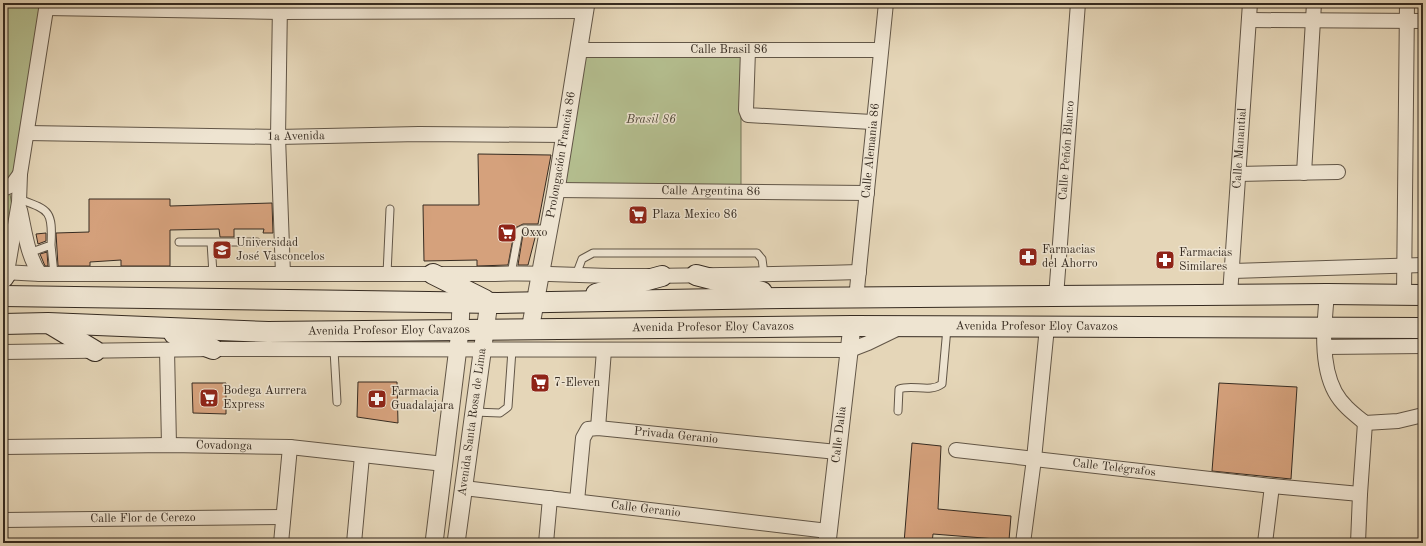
<svg xmlns="http://www.w3.org/2000/svg" width="1426" height="546" font-family="'Old Standard TT',serif">
<rect width="100%" height="100%" fill="#e5d6b8"/>
<filter id="stains"><feTurbulence type="fractalNoise" baseFrequency=".005" numOctaves="4"/><feColorMatrix values="0 0 0 0 .2 0 0 0 0 .09 0 0 0 0 .02 0 0 0 .5 -.17"/></filter>
<radialGradient id="worn" r=".72"><stop offset=".6" stop-color="#630" stop-opacity="0"/><stop offset="1" stop-color="#630" stop-opacity=".3"/></radialGradient>
<path fill="#b4be8f" stroke="#757458" d="M 3,3 L 47,3 L 20,174 L 3,189 Z
M 583,52 L 741,54 L 741,187 L 561,187 Z
M 10,194 L 13,213 L 3,270 L 3,196 Z"/>
<path fill="#d5a17c" stroke="#362b21" d="M 478,154 L 551,155 L 538,224 L 523,224 L 515,228 L 508,265 L 477,266 L 477,260 L 424,261 L 423,205 L 479,205 Z
M 89,199 L 170,199 L 170,206 L 272,203 L 273,233 L 263,233 L 264,229 L 234,229 L 234,237 L 220,237 L 219,229 L 170,230 L 170,266 L 121,266 L 121,260 L 90,262 L 90,266 L 58,266 L 56,233 L 89,232 Z
M 46,233 L 46,241 L 38,244 L 36,234 Z
M 523,234 L 536,234 L 528,265 L 518,265 Z
M 47,252 L 48,266 L 45,266 L 40,254 Z
M 358,382 L 397,382 L 398,423 L 357,417 Z
M 192,383 L 226,383 L 226,414 L 193,413 Z
M 1219,383 L 1297,387 L 1291,479 L 1212,471 Z
M 912,443 L 941,446 L 938,509 L 1011,516 L 1009,540 L 933,534 L 932,543 L 904,543 Z"/>
<g fill="none" stroke-linecap="round" stroke-linejoin="round">
<defs>
<path id="service" d="M 19,199 C 49,210 53,210 51,245 L 29,253
M 179,242 L 257,242
M 211,242 L 213,274
M 51,245 L 54,274
M 387,274 L 390,209
M 511,274 L 519,231 L 523,229 L 548,229
M 576,275 L 582,259 L 593,253 L 757,253 L 762,259 L 764,274
M 334,350 L 337,402
M 898,411 L 899,389 C 913,384 930,393 942,384 L 947,328
M 474,412 L 500,413 L 508,407 L 512,350"/>
<g id="minor">
<path d="M 280,3 L 278,137 L 283,274"/>
<path d="M 46,8 L 280,12 L 584,11"/>
<path d="M 1249,20 L 1423,21"/>
<path id="s1" d="M 578,50 L 880,50"/>
<path d="M 748,50 L 746,110 L 748,115 L 872,122"/>
<path id="s2" d="M 27,133 L 278,137 L 419,134 L 564,135"/>
<path d="M 1304,173 L 1314,3"/>
<path d="M 1238,174 L 1338,172"/>
<path d="M 3,189 L 12,185 L 20,174"/>
<path id="s3" d="M 556,190 L 867,193"/>
<path d="M 20,210 C 25,232 27,255 40,274"/>
<path d="M 1233,271 L 1423,265"/>
<path d="M 3,272 L 40,274 L 495,274 C 538,272 580,276 622,276 C 701,276 780,274 859,272"/>
<path d="M 7,272 L 19,202 L 20,174 L 47,3"/>
<path d="M 1327,294 C 1324,324 1320,364 1335,392 C 1342,405 1354,414 1365,423 L 1398,421 L 1423,415"/>
<path id="s4" d="M 1230,295 L 1250,3"/>
<path d="M 1404,295 L 1407,3"/>
<path id="s5" d="M 1056,297 L 1078,3"/>
<path id="s6" d="M 856,299 L 886,3"/>
<path d="M 1325,347 L 1423,346"/>
<path d="M 167,350 L 169,445"/>
<path d="M 3,352 L 213,349 L 850,350 L 868,343 L 899,328"/>
<path d="M 598,428 L 604,350"/>
<path id="s7" d="M 3,447 L 169,445 L 290,447 L 444,464"/>
<path id="s8" d="M 956,450 L 1272,486 L 1360,494"/>
<path id="s9" d="M 464,488 L 828,531"/>
<path id="s10" d="M 577,501 L 583,438 L 588,429 L 598,428 L 837,452"/>
<path id="s11" d="M 3,520 L 283,517"/>
<path d="M 281,543 L 290,447"/>
<path d="M 354,543 L 362,456"/>
<path d="M 546,543 L 550,498"/>
<path d="M 1023,543 L 1034,459 L 1047,327"/>
<path d="M 1265,543 L 1272,486"/>
<path d="M 1358,543 L 1360,494 L 1365,423"/>
</g>
<g id="tertiary">
<path id="s12" d="M 530,330 L 556,190 L 586,3"/>
<path d="M 434,543 L 460,331 L 461,302"/>
<path id="s13" d="M 456,543 L 489,302"/>
<path id="s14" d="M 827,543 L 852,326"/>
</g>
<g id="secondary">
<path d="M 433,274 L 485,300"/>
<path d="M 696,275 L 762,292"/>
<path d="M 3,278 L 7,272"/>
<path d="M 596,294 L 662,276"/>
<path d="M 3,296 L 498,303 L 783,298 L 1327,294 L 1423,295"/>
<path id="s15" d="M 3,324 L 48,323 L 268,332 L 852,326 L 1423,328"/>
<path d="M 52,325 L 95,351"/>
<path d="M 174,334 L 213,349"/>
</g>
</defs>
<use href="#service" stroke="#625647" stroke-width="9"/>
<use href="#minor" stroke="#625647" stroke-width="16"/>
<use href="#tertiary" stroke="#625647" stroke-width="19"/>
<use href="#secondary" stroke="#362b21" stroke-width="22"/>
<use href="#service" stroke="#eee4d1" stroke-width="7"/>
<use href="#minor" stroke="#eee4d1" stroke-width="14"/>
<use href="#tertiary" stroke="#eee4d1" stroke-width="17"/>
<use href="#secondary" stroke="#eee4d1" stroke-width="20"/>
</g>
<defs>
<symbol id="supermarket-square" viewBox="-11 -11 22 22"><rect x="-9" y="-9" width="18" height="18" rx="4" fill="#8f2418" stroke="#eee4d1"/><path d="M-6-5.5h2.5l.6 2H6L4.5 2H-2.5L-4.4-4H-6ZM-1.5 3.2a1.3 1.3 0 1 0 .1 0ZM3 3.2a1.3 1.3 0 1 0 .1 0Z" fill="#fff"/></symbol>
<symbol id="university-square" viewBox="-11 -11 22 22"><rect x="-9" y="-9" width="18" height="18" rx="4" fill="#8f2418" stroke="#eee4d1"/><path d="M0-5L7-2L0 1L-7-2ZM-4 1L0 2.5L4 1V4Q0 6-4 4Z" fill="#fff"/></symbol>
<symbol id="pharmacy-square" viewBox="-11 -11 22 22"><rect x="-9" y="-9" width="18" height="18" rx="4" fill="#8f2418" stroke="#eee4d1"/><path d="M-2-6h4v4h4v4h-4v4h-4v-4h-4v-4h4Z" fill="#fff"/></symbol>
</defs>
<g fill-rule="evenodd">
<use href="#supermarket-square" x="627" y="204" width="22" height="22"/>
<use href="#supermarket-square" x="496" y="222" width="22" height="22"/>
<use href="#university-square" x="211" y="239" width="22" height="22"/>
<use href="#pharmacy-square" x="1017" y="246" width="22" height="22"/>
<use href="#pharmacy-square" x="1154" y="249" width="22" height="22"/>
<use href="#supermarket-square" x="529" y="372" width="22" height="22"/>
<use href="#supermarket-square" x="198" y="387" width="22" height="22"/>
<use href="#pharmacy-square" x="366" y="388" width="22" height="22"/>
</g>
<g text-anchor="middle" dominant-baseline="central" stroke-width="3" stroke-linejoin="round" paint-order="stroke">
<g font-size="12" fill="#362b21" stroke="#eee4d1">
<text stroke="none"><textPath href="#s1" startOffset="151">Calle Brasil 86</textPath></text>
<text stroke="none"><textPath href="#s2" startOffset="269">1a Avenida</textPath></text>
<text stroke="none"><textPath href="#s4" startOffset="147">Calle Manantial</textPath></text>
<text stroke="none"><textPath href="#s5" startOffset="147">Calle Peñón Blanco</textPath></text>
<text stroke="none"><textPath href="#s6" startOffset="149">Calle Alemania 86</textPath></text>
<text stroke="none"><textPath href="#s12" startOffset="178">Prolongación Francia 86</textPath></text>
<text stroke="none"><textPath href="#s3" startOffset="155">Calle Argentina 86</textPath></text>
<text stroke="none"><textPath href="#s15" startOffset="1034">Avenida Profesor Eloy Cavazos</textPath></text>
<text stroke="none"><textPath href="#s15" startOffset="710">Avenida Profesor Eloy Cavazos</textPath></text>
<text stroke="none"><textPath href="#s15" startOffset="386">Avenida Profesor Eloy Cavazos</textPath></text>
<text stroke="none"><textPath href="#s13" startOffset="122">Avenida Santa Rosa de Lima</textPath></text>
<text stroke="none"><textPath href="#s14" startOffset="109">Calle Dalia</textPath></text>
<text stroke="none"><textPath href="#s10" startOffset="162">Privada Geranio</textPath></text>
<text stroke="none"><textPath href="#s7" startOffset="221">Covadonga</textPath></text>
<text stroke="none"><textPath href="#s8" startOffset="159">Calle Telégrafos</textPath></text>
<text stroke="none"><textPath href="#s9" startOffset="183">Calle Geranio</textPath></text>
<text stroke="none"><textPath href="#s11" startOffset="140">Calle Flor de Cerezo</textPath></text>
</g>
<g font-size="12" font-style="italic" fill="#4f4837" stroke="#eee4d1">
<text x="651" y="120">Brasil 86</text>
</g>
<g font-size="12" fill="#362b21" stroke="#eee4d1" text-anchor="start">
<text x="652" y="215">Plaza Mexico 86</text>
<text x="521" y="233">Oxxo</text>
<text x="236" y="243">Universidad<tspan x="236" dy="14">José Vasconcelos</tspan></text>
<text x="1042" y="250">Farmacias<tspan x="1042" dy="14">del Ahorro</tspan></text>
<text x="1179" y="253">Farmacias<tspan x="1179" dy="14">Similares</tspan></text>
<text x="554" y="383">7-Eleven</text>
<text x="223" y="391">Bodega Aurrera<tspan x="223" dy="14">Express</tspan></text>
<text x="391" y="392">Farmacia<tspan x="391" dy="14">Guadalajara</tspan></text>
</g>
</g>
<rect width="1426" height="546" fill="none" stroke="#e5d6b8" stroke-width="16"/>
<rect x="4" y="4" width="1418" height="538" fill="none" stroke="#362b21" stroke-width="2"/>
<rect x="8" y="8" width="1410" height="530" fill="none" stroke="#362b21"/>
<rect width="100%" height="100%" filter="url(#stains)"/>
<rect width="100%" height="100%" fill="url(#worn)"/>
</svg>
